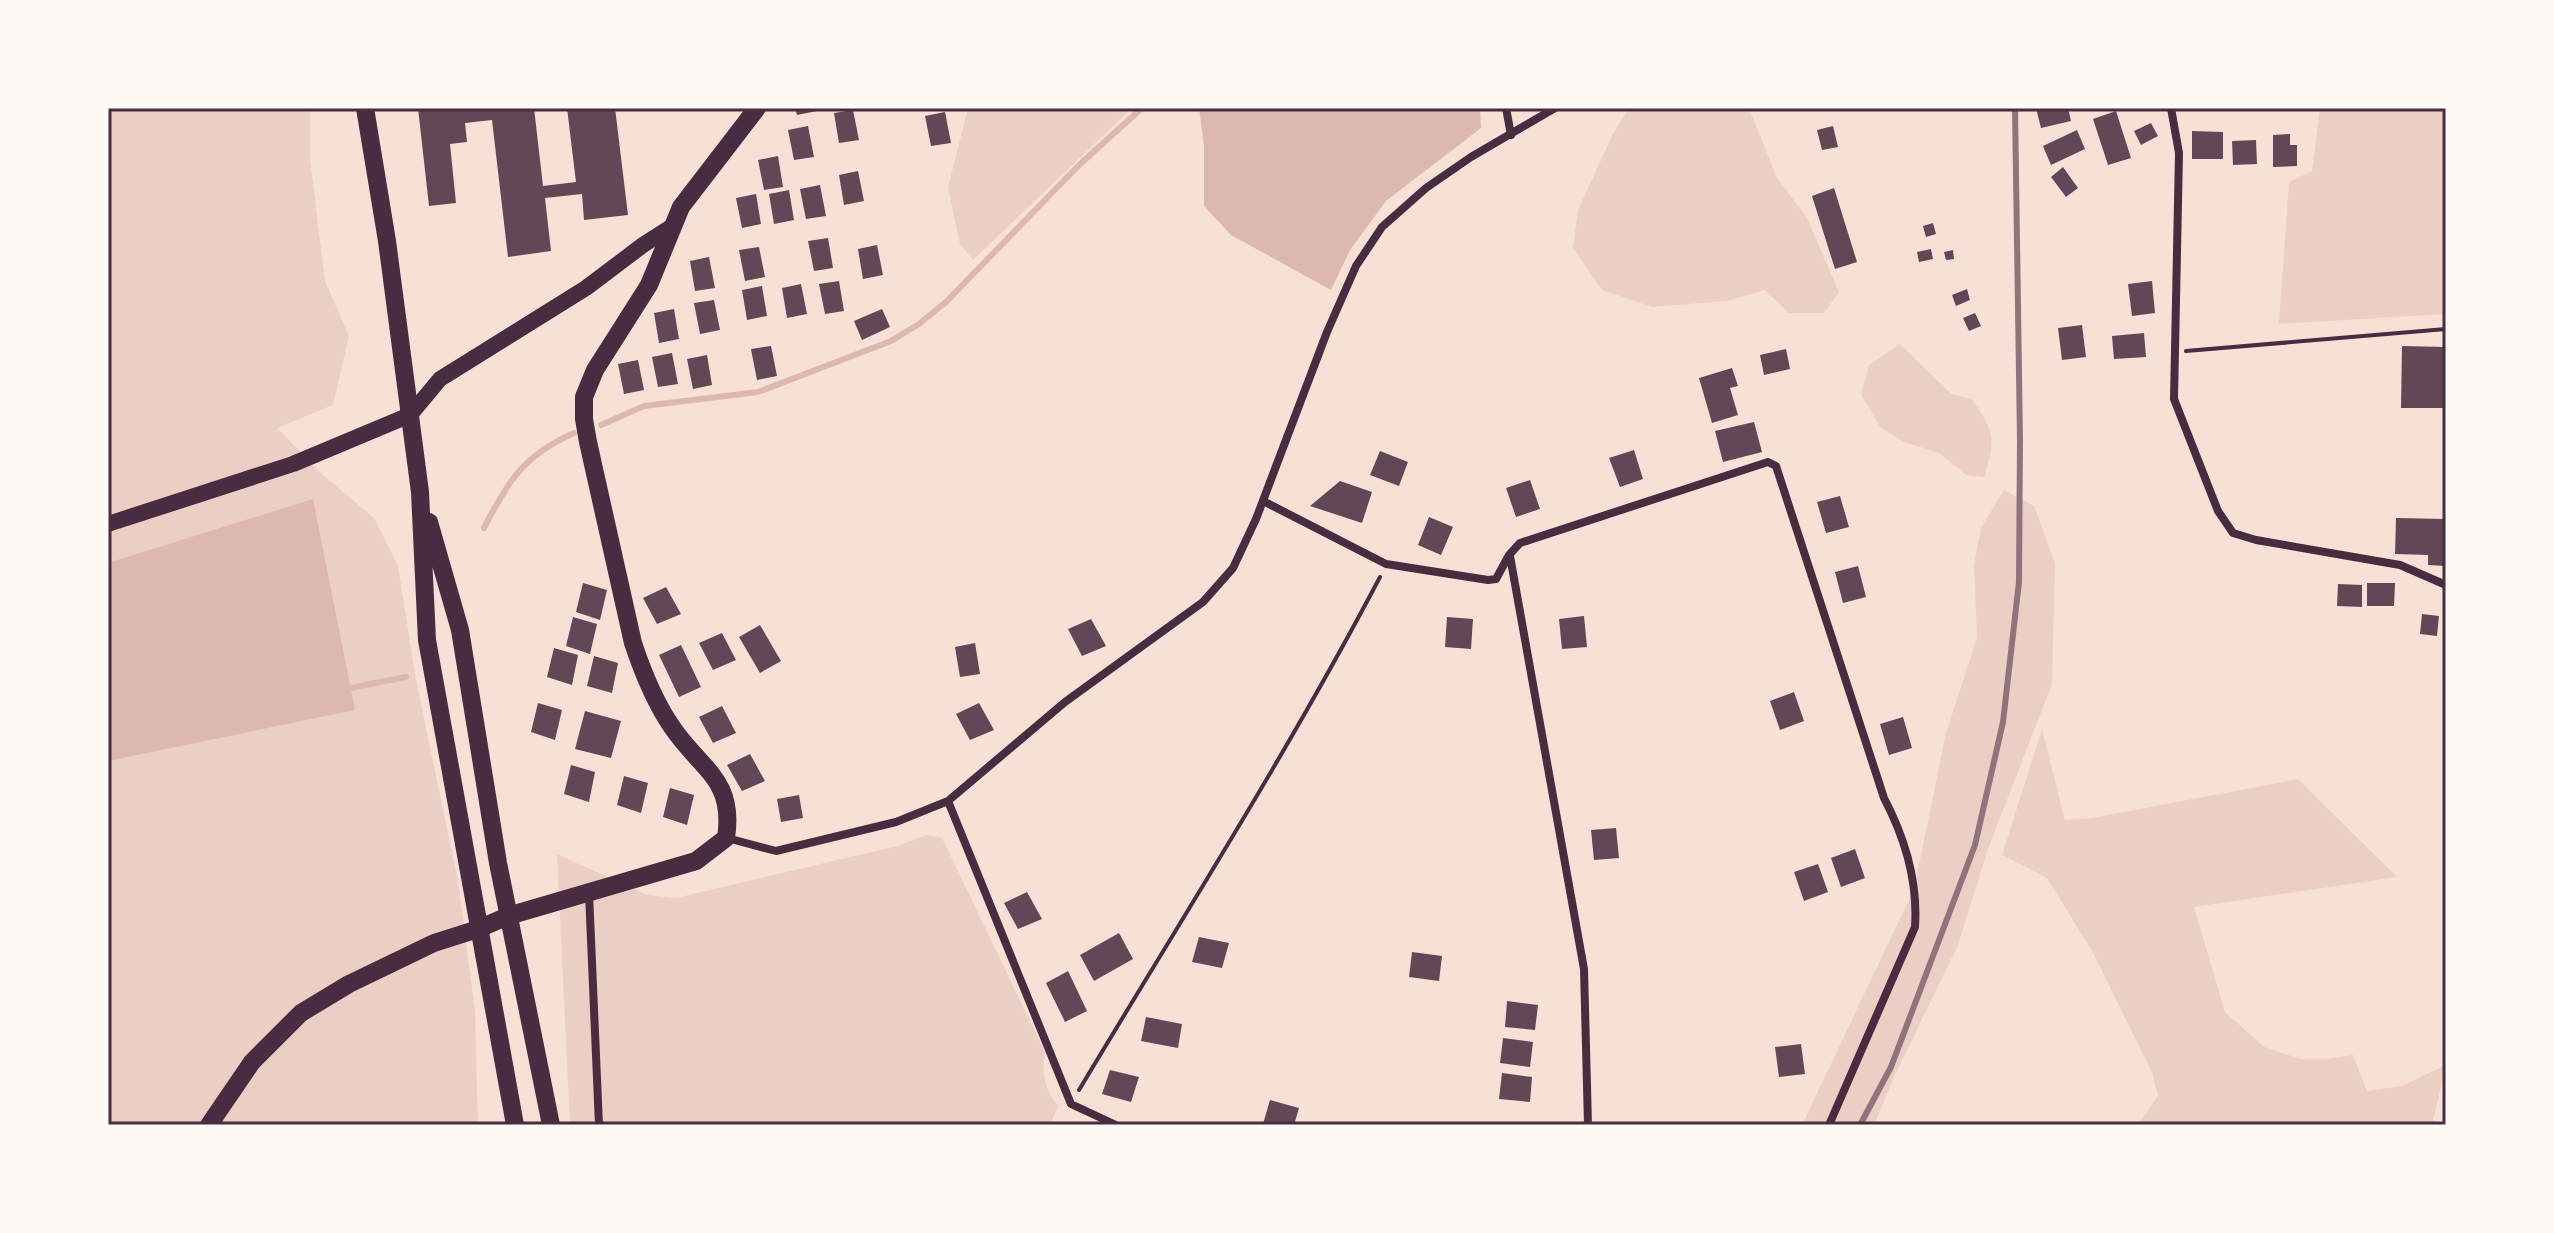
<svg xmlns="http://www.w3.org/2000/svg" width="2554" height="1233" font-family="'Golos Text',sans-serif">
<rect width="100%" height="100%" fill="#f7e1d7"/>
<path fill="#ebcfc5" d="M 108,108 L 310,108 L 310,159 L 325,281 L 349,336 L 333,405 L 277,428 L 322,474 L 374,518 L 398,566 L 416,680 L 458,881 L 475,1011 L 478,1125 L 108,1125 Z
M 968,108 L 1132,108 L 973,260 L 960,244 L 948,187 Z
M 1629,108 L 1749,108 L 1777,178 L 1807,218 L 1839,292 L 1824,313 L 1789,313 L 1765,290 L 1727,301 L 1652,307 L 1602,290 L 1573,248 L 1578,210 L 1613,134 Z
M 2320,108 L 2446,108 L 2446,314 L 2279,324 L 2289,182 L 2312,171 Z
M 1900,344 L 1951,394 L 1972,399 C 1995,433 1996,438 1984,477 L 1966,475 L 1939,453 L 1904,442 L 1881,428 L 1861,394 L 1869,365 Z
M 2004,490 L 2034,506 L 2055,563 L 2052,684 L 1988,849 L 1958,945 L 1895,1075 L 1874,1125 L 1802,1125 L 1914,889 L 1946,733 L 1977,638 L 1974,565 L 1981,528 Z
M 2042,729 L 2065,820 L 2092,818 L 2298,779 L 2397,877 L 2194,907 L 2225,1012 L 2264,1047 L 2300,1059 L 2327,1059 L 2353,1055 L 2367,1091 L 2402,1086 L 2446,1065 L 2432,1125 L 2138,1125 L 2158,1096 L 2152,1072 L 2092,951 L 2047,878 L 2002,855 Z
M 926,835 L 942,838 L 1045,1052 C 1042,1075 1044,1088 1058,1106 L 1050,1125 L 570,1125 L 557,854 L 647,895 L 676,898 L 897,846 Z"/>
<path fill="#dcb8b0" d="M 1199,108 L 1480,108 L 1481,128 L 1386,201 L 1350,250 L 1331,290 L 1231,235 L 1204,206 L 1204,146 Z
M 313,499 L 355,710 L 108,761 L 108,563 Z"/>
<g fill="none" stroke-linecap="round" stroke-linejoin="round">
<path stroke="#dcb8b0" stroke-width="6" d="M 601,425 L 644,406 L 758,392 L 891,341 L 919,324 L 946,302 L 1079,165 L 1142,108
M 484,528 C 508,481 524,455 574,433
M 350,688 L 406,677"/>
</g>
<path fill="#644757" d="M 418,108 L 534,108 L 543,186 L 576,182 L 567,108 L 615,108 L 628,215 L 584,220 L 582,194 L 545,198 L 551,251 L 508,257 L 492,120 L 465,123 L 467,142 L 450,144 L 456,203 L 429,206 Z
M 795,108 L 816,108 L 817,111 L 797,115 Z
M 2036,108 L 2068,108 L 2071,121 L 2041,128 Z
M 853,110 L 859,140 L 839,143 L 834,113 Z
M 2116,111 L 2131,158 L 2108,165 L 2093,119 Z
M 945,112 L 951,143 L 931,146 L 925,116 Z
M 2151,123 L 2158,136 L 2141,145 L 2134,131 Z
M 808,126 L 814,157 L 794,160 L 788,130 Z
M 1833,126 L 1838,147 L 1822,150 L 1817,130 Z
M 2077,130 L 2085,149 L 2051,165 L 2043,146 Z
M 2192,131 L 2223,132 L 2223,159 L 2192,159 Z
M 2290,134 L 2290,145 L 2297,145 L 2297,166 L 2273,167 L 2273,135 Z
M 2256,140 L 2257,164 L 2233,165 L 2232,141 Z
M 778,156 L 783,187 L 764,190 L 758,160 Z
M 2063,167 L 2078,188 L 2066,197 L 2051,177 Z
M 858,171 L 864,201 L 844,205 L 839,175 Z
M 820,185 L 826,216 L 806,219 L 800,189 Z
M 1834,188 L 1857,262 L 1835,269 L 1812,196 Z
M 789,190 L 794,220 L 774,224 L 769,194 Z
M 756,194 L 761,224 L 742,228 L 736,198 Z
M 1933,223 L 1936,234 L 1926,237 L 1923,226 Z
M 828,238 L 833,268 L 814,271 L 808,241 Z
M 877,245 L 883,275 L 863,279 L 858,249 Z
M 759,247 L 765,277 L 745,281 L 739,250 Z
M 1931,249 L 1933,259 L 1919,262 L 1917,252 Z
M 1953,250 L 1954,259 L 1946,260 L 1944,252 Z
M 709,257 L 715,288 L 695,291 L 690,261 Z
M 839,281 L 844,311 L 825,314 L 819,284 Z
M 2152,281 L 2155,313 L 2132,316 L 2128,284 Z
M 801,284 L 807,314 L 787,318 L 782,288 Z
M 762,286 L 767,316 L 747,320 L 742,290 Z
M 1967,289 L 1970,300 L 1956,306 L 1952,295 Z
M 714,300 L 720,330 L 700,334 L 694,303 Z
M 674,309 L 679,339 L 659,343 L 654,313 Z
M 882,309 L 890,327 L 862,340 L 854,321 Z
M 1975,313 L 1981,326 L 1969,331 L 1963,318 Z
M 2082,325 L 2086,357 L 2062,360 L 2058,328 Z
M 2144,333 L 2146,357 L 2114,359 L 2112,336 Z
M 771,346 L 777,376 L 757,380 L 751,349 Z
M 2402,346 L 2446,347 L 2446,408 L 2401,408 Z
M 1786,349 L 1790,369 L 1764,375 L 1760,355 Z
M 672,353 L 678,384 L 658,387 L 652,357 Z
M 707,355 L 712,385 L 693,389 L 687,359 Z
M 638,360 L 644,390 L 624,394 L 618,364 Z
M 1732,368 L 1738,386 L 1730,388 L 1738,415 L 1712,423 L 1699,378 Z
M 1754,422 L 1762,452 L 1723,462 L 1715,431 Z
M 1634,450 L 1643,479 L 1620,487 L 1609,458 Z
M 1380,451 L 1408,462 L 1399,486 L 1370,475 Z
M 1530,480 L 1540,509 L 1516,517 L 1506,488 Z
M 1340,481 L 1372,492 L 1362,523 L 1310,506 Z
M 1840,496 L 1849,527 L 1826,533 L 1817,502 Z
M 1429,517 L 1453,527 L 1441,555 L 1418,545 Z
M 2396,518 L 2446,519 L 2446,566 L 2428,565 L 2428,555 L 2395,554 Z
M 1858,566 L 1866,597 L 1843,603 L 1835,572 Z
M 583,583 L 607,590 L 600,620 L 576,612 Z
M 2367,583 L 2395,583 L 2394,606 L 2367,606 Z
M 2338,584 L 2362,585 L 2362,607 L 2337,606 Z
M 666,587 L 681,614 L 657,624 L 643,598 Z
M 2422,614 L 2439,616 L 2437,636 L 2420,634 Z
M 1584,616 L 1587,647 L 1562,649 L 1559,619 Z
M 573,617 L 597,624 L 590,654 L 566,646 Z
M 1447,617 L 1473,619 L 1471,649 L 1445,647 Z
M 1091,619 L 1106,646 L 1082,656 L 1068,629 Z
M 760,625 L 781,661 L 760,673 L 739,637 Z
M 722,633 L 736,660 L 713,670 L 699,643 Z
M 975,643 L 980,674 L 960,677 L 955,647 Z
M 681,645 L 701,687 L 679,697 L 659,655 Z
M 554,648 L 578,655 L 572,685 L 547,677 Z
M 594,656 L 618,663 L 612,693 L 587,686 Z
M 1794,692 L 1804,721 L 1780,730 L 1770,701 Z
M 538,703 L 562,710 L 555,740 L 531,732 Z
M 979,703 L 994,730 L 970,740 L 956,714 Z
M 722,706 L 736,733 L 713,743 L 699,717 Z
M 585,711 L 621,721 L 611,758 L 575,749 Z
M 1903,717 L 1912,748 L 1889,755 L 1880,724 Z
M 750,754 L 765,781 L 742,791 L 727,765 Z
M 571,765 L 595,772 L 589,802 L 564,794 Z
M 624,776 L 648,783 L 641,813 L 617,805 Z
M 670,788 L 694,795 L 687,825 L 663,817 Z
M 799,795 L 803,818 L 781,822 L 777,799 Z
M 1616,828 L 1619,858 L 1594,860 L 1591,830 Z
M 1855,849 L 1865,878 L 1841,887 L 1831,858 Z
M 1818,864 L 1828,892 L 1804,901 L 1794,872 Z
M 1027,892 L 1042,919 L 1018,929 L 1004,903 Z
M 1119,933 L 1133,959 L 1094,981 L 1080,955 Z
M 1199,937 L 1229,943 L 1222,968 L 1192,962 Z
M 1412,952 L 1442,956 L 1439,981 L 1409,977 Z
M 1068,971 L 1087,1011 L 1065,1022 L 1046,983 Z
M 1507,1001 L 1538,1005 L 1535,1030 L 1505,1027 Z
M 1146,1017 L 1182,1024 L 1178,1048 L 1141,1041 Z
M 1503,1038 L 1533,1042 L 1530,1067 L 1500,1063 Z
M 1801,1044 L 1805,1074 L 1779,1077 L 1775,1047 Z
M 1110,1070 L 1139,1077 L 1131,1102 L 1102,1094 Z
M 1502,1073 L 1532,1077 L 1530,1102 L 1499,1099 Z
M 1270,1100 L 1299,1108 L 1294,1125 L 1263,1124 Z"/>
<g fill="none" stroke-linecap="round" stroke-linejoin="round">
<path stroke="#4a2c40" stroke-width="4" d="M 2186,351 L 2446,329
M 1079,1090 C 1181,920 1288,752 1380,577"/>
<path stroke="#4a2c40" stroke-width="8" d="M 1506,108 L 1511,135
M 2171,108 L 2179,153 L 2174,399 L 2218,511 L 2233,533 L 2256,540 L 2400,565 L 2446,585
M 1263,501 L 1386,564 L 1488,580 L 1496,579 L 1509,555 L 1520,543 L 1768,462 L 1776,466 L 1884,798 C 1905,838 1918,882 1915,927 L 1829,1125
M 1510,556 L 1584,969 L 1588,1125
M 948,801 L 1071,1104 L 1116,1125
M 727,838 L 776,851 L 896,822 L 948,801 L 1065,702 L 1203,602 L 1233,568 L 1256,519 L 1327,332 L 1356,266 L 1382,227 L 1426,188 L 1471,157 L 1555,108
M 589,893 L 599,1125"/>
<path stroke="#4a2c40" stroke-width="16" d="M 108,524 L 293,464 L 410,415 L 440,379 L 586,288 L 643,245 L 671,227"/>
<path stroke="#4a2c40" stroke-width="18" d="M 209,1125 L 252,1062 L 301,1013 L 349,984 L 434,943 L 478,929 L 508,916 L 696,861 L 726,838 C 735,779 701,770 672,727 C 654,701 643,673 633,643 L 588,442 L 584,419 L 584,397 L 595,370 L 649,285 L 681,207 L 757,108"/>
<path stroke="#4a2c40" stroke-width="18" d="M 365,108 L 387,241 L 420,492 L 427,640 L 515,1125
M 429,522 L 460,630 L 498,863 L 551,1125"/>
<path stroke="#8f747c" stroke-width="6" d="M 1860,1125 L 1891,1067 L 1975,845 L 2003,722 L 2019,582 L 2020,440 L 2015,108"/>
</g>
<rect width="2554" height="1233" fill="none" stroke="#fffaf5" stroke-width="220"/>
<rect x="110" y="110" width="2334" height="1013" fill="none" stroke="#4a2c40" stroke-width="3"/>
</svg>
